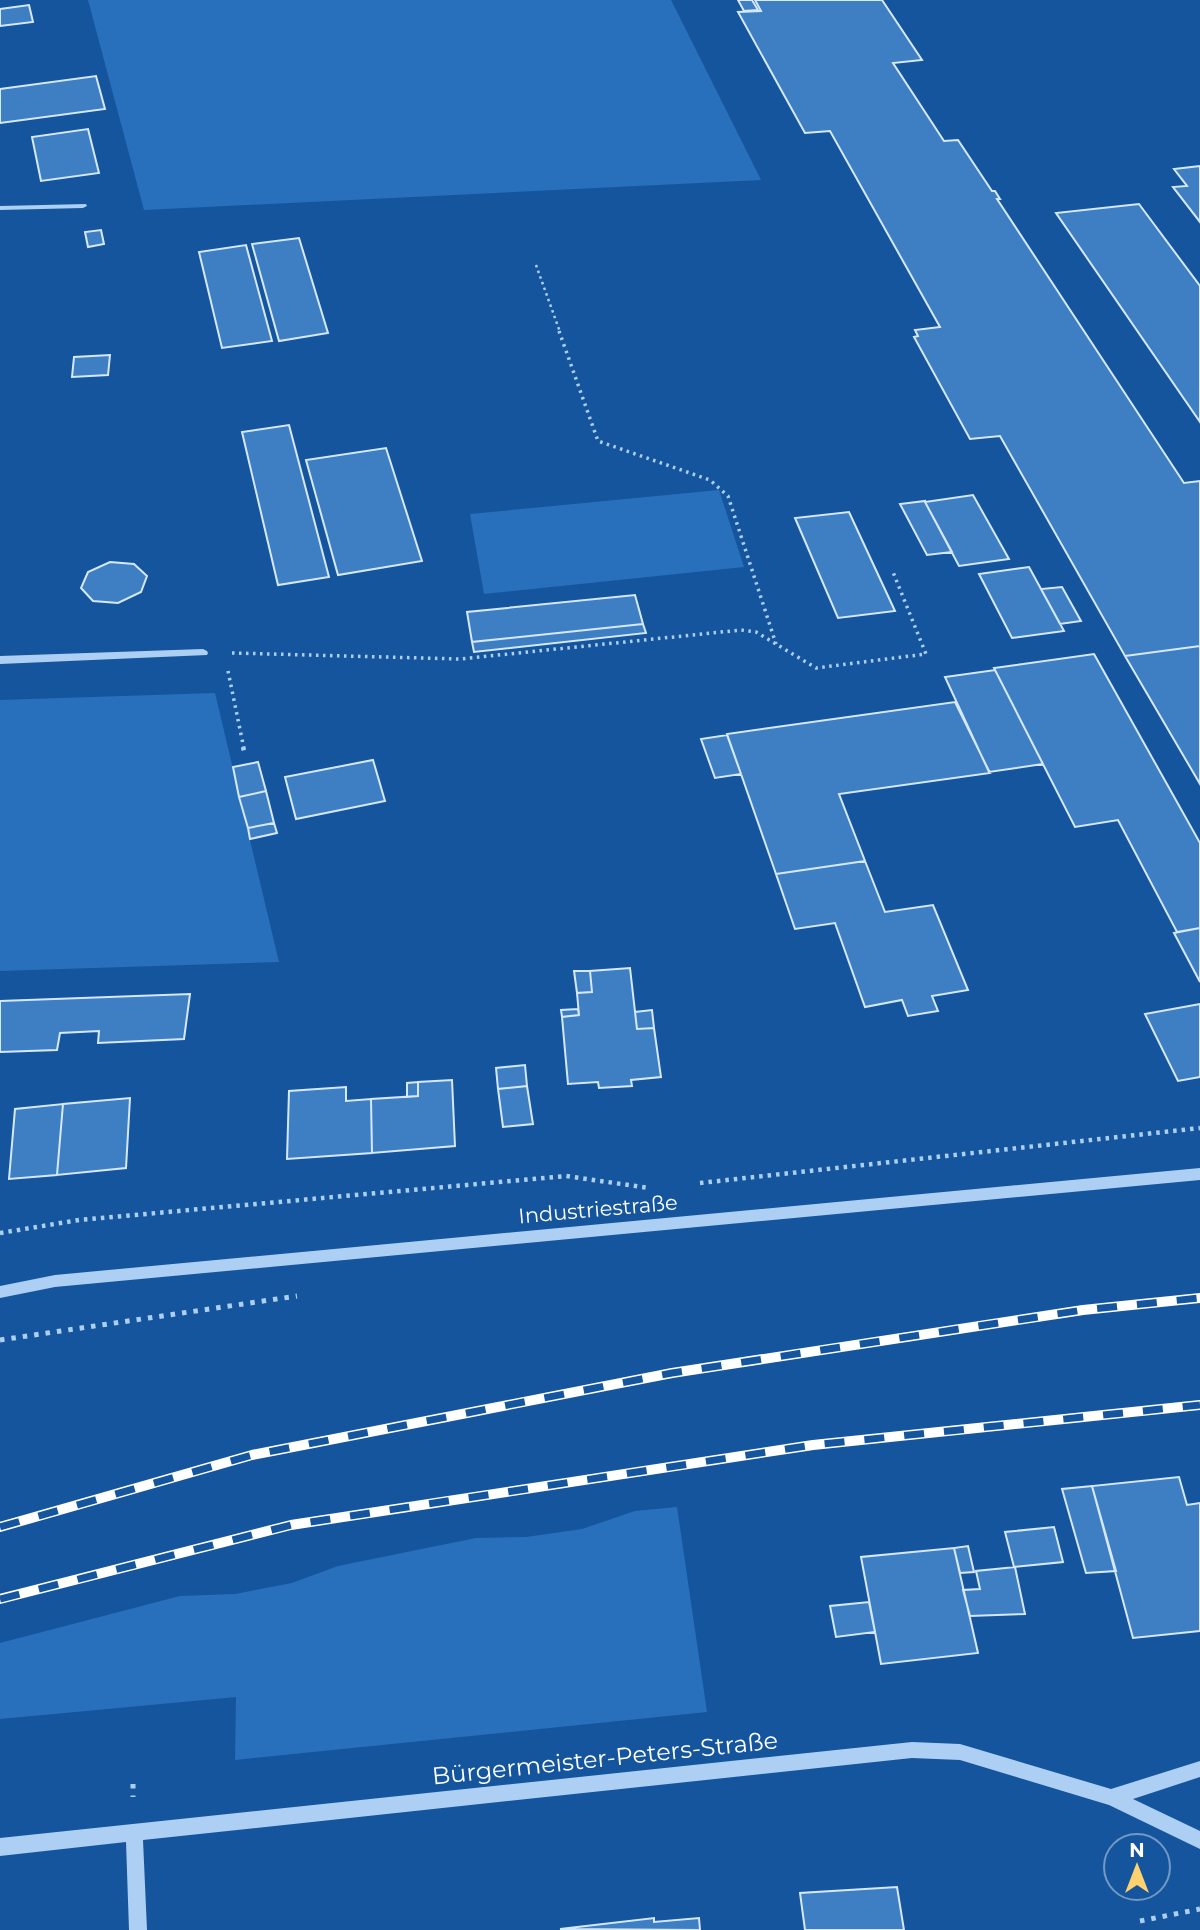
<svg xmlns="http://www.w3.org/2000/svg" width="1200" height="1930" font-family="Montserrat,sans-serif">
<rect width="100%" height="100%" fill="#15559e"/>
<path fill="#2870bc" d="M 88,0 L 671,0 L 761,180 L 144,210 Z
M 719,490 L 744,567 L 484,594 L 470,514 Z
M 215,693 L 279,962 L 0,971 L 0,700 Z
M 677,1507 L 707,1712 L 235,1760 L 236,1697 L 0,1719 L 0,1643 L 180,1596 L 235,1594 L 292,1583 L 338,1566 L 476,1538 L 526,1537 L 582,1529 L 635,1511 Z"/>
<path fill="#3e7fc4" stroke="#d5e8fd" stroke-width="2" d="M 738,0 L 752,0 L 758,10 L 744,11 Z
M 755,0 L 882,0 L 922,60 L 893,63 L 944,141 L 958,140 L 992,191 L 995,191 L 1000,199 L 997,199 L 1184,483 L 1200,481 L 1200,646 L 1125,656 L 1000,436 L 970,439 L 914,337 L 918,336 L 915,330 L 940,327 L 830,131 L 805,133 L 738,12 L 761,11 Z
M 29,5 L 33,22 L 0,26 L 0,9 Z
M 96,76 L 105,109 L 0,123 L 0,89 Z
M 88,129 L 99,173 L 41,181 L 32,137 Z
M 1200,166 L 1200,222 L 1173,187 L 1187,186 L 1174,169 Z
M 1139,204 L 1200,286 L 1200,422 L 1056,213 Z
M 101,230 L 104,244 L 88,247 L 85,232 Z
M 299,238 L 328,333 L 279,341 L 252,244 Z
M 246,245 L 272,341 L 222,348 L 199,252 Z
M 110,355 L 108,375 L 72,377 L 74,357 Z
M 289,425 L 329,577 L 278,585 L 242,432 Z
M 386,448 L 422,561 L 338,575 L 306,460 Z
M 973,495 L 1009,559 L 959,566 L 925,502 Z
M 925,501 L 925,502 L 952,552 L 927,555 L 900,504 Z
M 849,512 L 895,611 L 838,618 L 795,518 Z
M 110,562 L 134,564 L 147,576 L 141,592 L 118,603 L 93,601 L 81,588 L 88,572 Z
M 1029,567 L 1064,631 L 1012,638 L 979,574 Z
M 1062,587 L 1081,621 L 1060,624 L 1041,589 Z
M 635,595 L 643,624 L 472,642 L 467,612 Z
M 643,624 L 646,633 L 474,652 L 472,642 Z
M 1200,646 L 1200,784 L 1125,656 Z
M 1094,654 L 1200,843 L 1200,928 L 1177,932 L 1118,820 L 1075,827 L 994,668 Z
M 995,670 L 1043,764 L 989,772 L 945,677 Z
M 955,702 L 990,773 L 839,794 L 865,861 L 776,874 L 727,734 Z
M 727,735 L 741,774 L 715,778 L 701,739 Z
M 373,760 L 385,801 L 296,819 L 285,777 Z
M 258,762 L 266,791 L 239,797 L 233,767 Z
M 266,791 L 274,823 L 248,828 L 239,797 Z
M 274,823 L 277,833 L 250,839 L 248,828 Z
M 865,861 L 885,912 L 933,905 L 968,990 L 932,996 L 938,1011 L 908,1016 L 902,1000 L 865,1007 L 835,923 L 795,929 L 776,874 Z
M 1200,928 L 1200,982 L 1174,933 Z
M 630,968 L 637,1029 L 654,1028 L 661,1077 L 631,1080 L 632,1086 L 599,1088 L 598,1082 L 568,1084 L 562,1017 L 579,1015 L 577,993 L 592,992 L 590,971 Z
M 574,971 L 590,971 L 592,992 L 577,993 Z
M 190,994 L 184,1039 L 98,1043 L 99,1031 L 60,1033 L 57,1050 L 0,1052 L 0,1001 Z
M 1200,1004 L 1200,1077 L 1178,1081 L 1145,1014 Z
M 578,1009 L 579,1015 L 562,1017 L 561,1010 Z
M 652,1010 L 654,1028 L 637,1029 L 635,1012 Z
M 525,1065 L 527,1086 L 498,1089 L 496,1068 Z
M 452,1080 L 455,1146 L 372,1153 L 371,1099 L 418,1096 L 418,1082 Z
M 418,1082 L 418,1096 L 407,1097 L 407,1083 Z
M 527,1086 L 533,1124 L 503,1127 L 498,1089 Z
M 346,1087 L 346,1101 L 371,1099 L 372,1153 L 287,1159 L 289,1091 Z
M 130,1098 L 126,1168 L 57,1175 L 63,1104 Z
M 63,1104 L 57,1175 L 9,1179 L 15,1109 Z
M 1179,1477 L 1187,1505 L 1200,1503 L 1200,1631 L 1133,1638 L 1092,1486 Z
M 1092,1486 L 1116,1571 L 1086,1573 L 1062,1489 Z
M 1054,1527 L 1063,1562 L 1014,1567 L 1005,1532 Z
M 968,1546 L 974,1572 L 960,1573 L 954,1548 Z
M 954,1548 L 978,1653 L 881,1664 L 861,1557 Z
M 1015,1567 L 1025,1614 L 970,1616 L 963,1590 L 980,1589 L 976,1571 Z
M 869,1602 L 875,1632 L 836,1637 L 830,1606 Z
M 897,1887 L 904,1930 L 805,1930 L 800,1893 Z
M 654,1918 L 654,1922 L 699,1918 L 700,1930 L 560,1929 Z"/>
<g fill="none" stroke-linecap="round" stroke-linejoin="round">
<path stroke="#adcff3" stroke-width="2.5" stroke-dasharray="2.5 3.5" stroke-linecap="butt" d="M 536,265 L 560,332"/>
<path stroke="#adcff3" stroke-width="3.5" stroke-dasharray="2.5 4.5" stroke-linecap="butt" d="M 559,331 L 598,441 L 710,480 L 728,496 L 776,644
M 232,653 L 460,659 L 741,630 L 756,632 L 816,668 L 926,654 L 893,572
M 228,671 L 244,749"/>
<path stroke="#adcff3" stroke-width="4.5" stroke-dasharray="3.5 5" stroke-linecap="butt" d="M 243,747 L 245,755
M 700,1183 L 1200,1128
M 0,1233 L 79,1220 L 566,1176 L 649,1188"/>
<path stroke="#adcff3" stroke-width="5" stroke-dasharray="4.5 7" stroke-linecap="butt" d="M 0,1340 L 297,1296
M 133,1784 L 133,1797
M 1140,1921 L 1200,1909"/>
<path fill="#adcff3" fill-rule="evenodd" d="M 86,204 L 87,206 L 83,208 L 0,210 L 0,206 Z
M 203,649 L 207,651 L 208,653 L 207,655 L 0,664 L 0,656 Z
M 1200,1168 L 1200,1180 L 55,1287 L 0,1298 L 0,1286 L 55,1275 Z
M 912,1742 L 960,1744 L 1111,1789 L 1200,1761 L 1200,1777 L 1133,1799 L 1200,1831 L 1200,1849 L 1109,1805 L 960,1760 L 912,1758 L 143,1840 L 147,1930 L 129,1930 L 126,1842 L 0,1856 L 0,1838 Z"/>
<defs>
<path id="rail" d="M 0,1527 L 252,1455 L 672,1373 L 1083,1310 L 1200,1298
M 0,1599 L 291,1525 L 813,1445 L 1200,1405"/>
</defs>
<use href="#rail" stroke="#fff" stroke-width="10"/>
<use href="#rail" stroke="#15559e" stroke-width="7" stroke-dasharray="20" stroke-linecap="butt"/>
</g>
<g text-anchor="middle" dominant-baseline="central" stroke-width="5" stroke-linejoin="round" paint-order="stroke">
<g font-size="21" fill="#fff" stroke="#15559e">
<text transform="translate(598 1209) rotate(-5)">Industriestraße</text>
</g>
<g font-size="24" fill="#fff" stroke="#15559e">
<text transform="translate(605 1758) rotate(-6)">Bürgermeister-Peters-Straße</text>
</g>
</g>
<g transform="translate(1137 1867)"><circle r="33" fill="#15559e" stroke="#7399c5" stroke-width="2"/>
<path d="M0-5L12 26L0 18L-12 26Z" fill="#ffd16f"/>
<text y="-10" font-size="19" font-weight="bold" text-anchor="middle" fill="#ffffff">N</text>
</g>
</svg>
